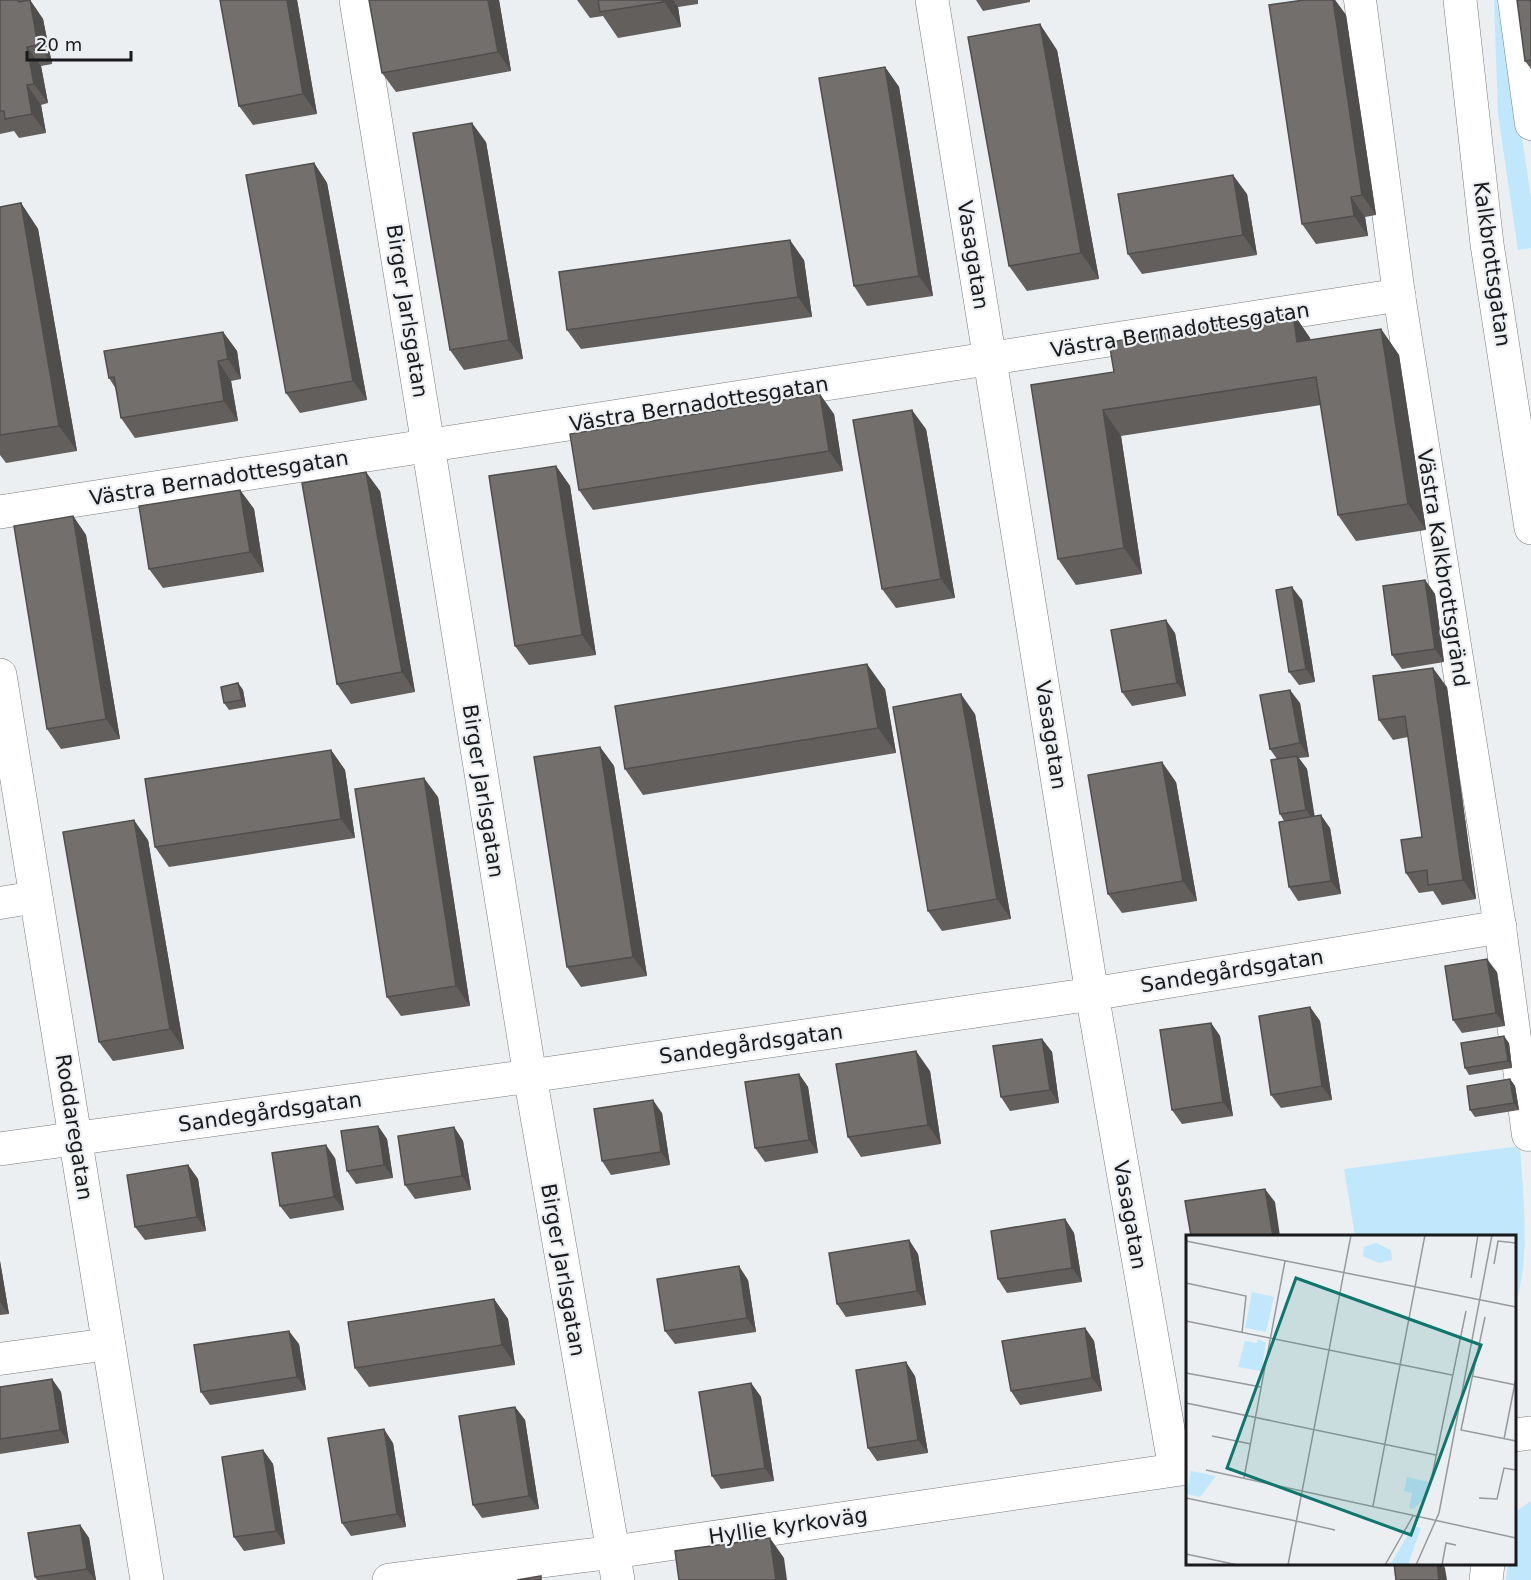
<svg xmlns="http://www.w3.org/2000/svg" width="1531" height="1580" font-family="'DejaVu Sans',sans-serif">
<rect width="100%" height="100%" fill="#ebeff2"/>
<path fill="#c0e7fb" d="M 1494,0 L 1502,0 L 1531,198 L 1531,248 L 1518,250 L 1498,114 Z
M 1520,1146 C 1523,1197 1531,1258 1515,1305 L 1514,1236 L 1355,1236 L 1344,1169 Z
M 1531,1501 L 1531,1580 L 1506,1580 L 1508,1564 L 1514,1564 L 1515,1529 L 1518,1510 Z"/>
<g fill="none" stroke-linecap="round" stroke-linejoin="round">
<defs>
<path id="pedestrian" d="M 1360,0 L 1399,295 L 1500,927 L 1528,1135
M 1514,0 L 1531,124
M 0,903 L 36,897
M 0,1359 L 109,1344"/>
<path id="minor" d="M 356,0 L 530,1076 L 618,1580
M 932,0 L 1092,994 L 1175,1469
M 0,512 L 1399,295
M 0,675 L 147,1580
M 0,1149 L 530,1076 L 1092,994 L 1500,927
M 1514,1435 L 1531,1433
M 389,1580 L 614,1552 L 1188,1468
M 1486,1580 L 1488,1564"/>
<path id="secondary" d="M 1460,0 L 1487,244 L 1531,528"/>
</defs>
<use href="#pedestrian" stroke="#767b7d" stroke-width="33"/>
<use href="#minor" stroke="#767b7d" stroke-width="34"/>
<use href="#secondary" stroke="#767b7d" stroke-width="34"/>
<use href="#pedestrian" stroke="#fff" stroke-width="32"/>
<use href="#minor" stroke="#fff" stroke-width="33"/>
<use href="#secondary" stroke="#fff" stroke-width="33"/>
</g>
<path fill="#625f5d" d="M 0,0 L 30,0 L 43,19 L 52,64 L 41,66 L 48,103 L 41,105 L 46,133 L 19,138 L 14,131 L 0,134 Z
M 220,0 L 297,0 L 317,114 L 253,125 L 239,106 Z
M 499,0 L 511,71 L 396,92 L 382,73 Z
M 577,0 L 698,0 L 698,4 L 678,7 L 681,27 L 618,38 L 603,16 L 590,18 Z
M 976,0 L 1030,0 L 1030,2 L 983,11 Z
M 1304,0 L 1335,0 L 1346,15 L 1376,215 L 1365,217 L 1368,236 L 1316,244 L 1302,224 Z
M 1531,0 L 1531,69 L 1525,61 Z
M 1057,50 L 1099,279 L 1027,291 L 1009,266 Z
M 885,67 L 899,87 L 933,296 L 867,306 L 854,286 Z
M 486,142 L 523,359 L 464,370 L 450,350 Z
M 314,163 L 327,183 L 367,400 L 300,413 L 286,393 Z
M 1247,194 L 1257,255 L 1142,274 L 1128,254 Z
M 21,203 L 38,229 L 77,451 L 6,463 L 0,455 L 0,207 Z
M 804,260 L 812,317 L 581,349 L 567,330 Z
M 1293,313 L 1310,338 L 1311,340 L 1381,329 L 1399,355 L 1426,530 L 1356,541 L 1338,515 L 1321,405 L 1121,436 L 1142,574 L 1076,585 L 1058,559 L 1114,372 Z
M 223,332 L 237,351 L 241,379 L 231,381 L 238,421 L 135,438 L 121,418 L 116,389 L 109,378 Z
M 834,414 L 843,471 L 593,510 L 579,490 Z
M 926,429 L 955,598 L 896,608 L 882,589 Z
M 556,466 L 570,486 L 596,655 L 529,665 L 515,646 Z
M 240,490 L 254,509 L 264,572 L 163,588 L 149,569 Z
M 380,491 L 415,692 L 351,704 L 337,684 Z
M 73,516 L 86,535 L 120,739 L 61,749 L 47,729 Z
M 1425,580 L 1435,594 L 1444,662 L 1402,669 L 1392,655 Z
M 1302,600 L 1315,682 L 1299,685 L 1289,672 Z
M 1175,633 L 1186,696 L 1132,706 L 1122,692 Z
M 238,683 L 243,690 L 246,707 L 229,710 L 224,703 Z
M 1447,687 L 1476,899 L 1442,905 L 1433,891 L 1419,893 L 1406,873 L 1422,837 L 1408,737 L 1393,740 L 1379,720 Z
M 885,689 L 896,753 L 643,795 L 625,769 Z
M 1300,703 L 1309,757 L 1299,758 L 1307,769 L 1314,816 L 1330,828 L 1341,894 L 1298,901 L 1289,887 L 1284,821 L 1280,814 L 1277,759 L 1270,749 Z
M 975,714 L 1011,919 L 942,931 L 928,911 Z
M 600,747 L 614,766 L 647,976 L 581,987 L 567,967 Z
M 331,750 L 345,770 L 355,838 L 169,867 L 155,847 Z
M 1176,782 L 1197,901 L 1122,913 L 1108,894 Z
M 438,797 L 470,1006 L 401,1016 L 387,997 Z
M 148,840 L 184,1049 L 113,1061 L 99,1042 Z
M 1497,972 L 1505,1026 L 1462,1033 L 1453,1020 Z
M 1310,1007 L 1320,1021 L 1332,1100 L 1281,1108 L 1271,1095 Z
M 1211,1023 L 1220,1036 L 1233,1116 L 1182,1124 L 1172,1110 Z
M 1042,1039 L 1052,1052 L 1059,1103 L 1010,1111 L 1001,1097 Z
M 1509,1043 L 1512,1068 L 1469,1075 L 1465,1068 Z
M 930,1071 L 941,1144 L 861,1157 L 848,1137 Z
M 799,1074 L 808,1087 L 818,1153 L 765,1162 L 755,1148 Z
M 1510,1079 L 1515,1086 L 1519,1110 L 1475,1117 L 1470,1110 Z
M 662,1113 L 670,1165 L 611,1175 L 602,1161 Z
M 378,1126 L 387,1139 L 393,1178 L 356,1184 L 347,1171 Z
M 454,1127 L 463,1141 L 471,1190 L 415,1199 L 405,1185 Z
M 335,1158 L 344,1210 L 290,1219 L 280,1206 Z
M 188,1165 L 198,1179 L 206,1231 L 145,1240 L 135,1227 Z
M 1065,1219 L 1074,1233 L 1082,1282 L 1007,1293 L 998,1279 Z
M 909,1240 L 918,1254 L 926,1305 L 846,1317 L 837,1304 Z
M 0,1261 L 9,1314 L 0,1315 Z
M 748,1280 L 756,1332 L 675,1344 L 665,1331 Z
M 494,1299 L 508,1319 L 515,1365 L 369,1387 L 355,1368 Z
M 1085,1328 L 1094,1341 L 1102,1391 L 1020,1405 L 1011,1391 Z
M 299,1344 L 306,1390 L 210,1405 L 201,1392 Z
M 915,1376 L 928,1453 L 877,1461 L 868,1448 Z
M 52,1379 L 61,1392 L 69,1443 L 0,1454 L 0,1387 Z
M 751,1383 L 761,1397 L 774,1481 L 721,1489 L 712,1476 Z
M 515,1407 L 525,1420 L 539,1509 L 482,1518 L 473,1505 Z
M 393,1443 L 406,1527 L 351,1536 L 342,1523 Z
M 263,1450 L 273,1464 L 285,1544 L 244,1551 L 234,1537 Z
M 80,1525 L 89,1538 L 96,1580 L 37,1580 L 35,1577 Z"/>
<path fill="#504e4c" d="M 30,0 L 43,19 L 52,64 L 38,45 Z
M 287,0 L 297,0 L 317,114 L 303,94 Z
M 488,0 L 499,0 L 511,71 L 498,52 Z
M 663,0 L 673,0 L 678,7 L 681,27 Z
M 1333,0 L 1335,0 L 1346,15 L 1376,215 L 1362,195 Z
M 1040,24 L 1057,50 L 1099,279 L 1081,253 Z
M 27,47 L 41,66 L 48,103 L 34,84 Z
M 885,67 L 899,87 L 933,296 L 919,276 Z
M 27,85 L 41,105 L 46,133 L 32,114 Z
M 472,123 L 486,142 L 523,359 L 509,340 Z
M 314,163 L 327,183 L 367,400 L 353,381 Z
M 1233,175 L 1247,194 L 1257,255 L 1243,235 Z
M 1351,197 L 1365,217 L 1368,236 L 1354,216 Z
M 21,203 L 38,229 L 77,451 L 59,426 Z
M 790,240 L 804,260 L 812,317 L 798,297 Z
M 1293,313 L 1310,338 L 1315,368 L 1297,342 Z
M 1381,329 L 1399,355 L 1426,530 L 1408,504 Z
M 223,332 L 237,351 L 241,379 L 228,359 Z
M 218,361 L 231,381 L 238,421 L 224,401 Z
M 820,394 L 834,414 L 843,471 L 829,451 Z
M 912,410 L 926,429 L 955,598 L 941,579 Z
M 1103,410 L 1121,436 L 1142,574 L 1124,548 Z
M 556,466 L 570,486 L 596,655 L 582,635 Z
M 366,472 L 380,491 L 415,692 L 402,672 Z
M 240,490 L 254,509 L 264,572 L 250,552 Z
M 73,516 L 86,535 L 120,739 L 106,719 Z
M 1425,580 L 1435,594 L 1444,662 L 1435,649 Z
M 1292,587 L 1302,600 L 1315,682 L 1306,669 Z
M 1166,620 L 1175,633 L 1186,696 L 1177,683 Z
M 867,664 L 885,689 L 896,753 L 878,728 Z
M 1433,668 L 1447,687 L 1476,899 L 1463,880 Z
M 238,683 L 243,690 L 246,707 L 242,700 Z
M 1290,690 L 1300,703 L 1309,757 L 1300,743 Z
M 961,694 L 975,714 L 1011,919 L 997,899 Z
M 600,747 L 614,766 L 647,976 L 633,957 Z
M 331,750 L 345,770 L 355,838 L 341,819 Z
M 1297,756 L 1307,769 L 1316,824 L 1306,810 Z
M 1162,762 L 1176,782 L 1197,901 L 1183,881 Z
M 424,778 L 438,797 L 470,1006 L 456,986 Z
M 1321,815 L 1330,828 L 1341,894 L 1331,881 Z
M 134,820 L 148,840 L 184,1049 L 170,1029 Z
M 1487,959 L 1497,972 L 1505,1026 L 1496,1013 Z
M 1310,1007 L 1320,1021 L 1332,1100 L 1322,1086 Z
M 1211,1023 L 1220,1036 L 1233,1116 L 1223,1102 Z
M 1504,1036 L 1509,1043 L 1512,1068 L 1508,1061 Z
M 1042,1039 L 1052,1052 L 1059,1103 L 1050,1090 Z
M 916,1051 L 930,1071 L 941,1144 L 928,1125 Z
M 799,1074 L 808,1087 L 818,1153 L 809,1140 Z
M 1510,1079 L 1515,1086 L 1519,1110 L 1514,1103 Z
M 653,1100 L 662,1113 L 670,1165 L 661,1152 Z
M 378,1126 L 387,1139 L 393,1178 L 384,1165 Z
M 454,1127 L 463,1141 L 471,1190 L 462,1176 Z
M 326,1145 L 335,1158 L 344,1210 L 334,1197 Z
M 188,1165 L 198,1179 L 206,1231 L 197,1217 Z
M 1265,1189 L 1275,1202 L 1280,1236 L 1273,1236 Z
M 1065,1219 L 1074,1233 L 1082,1282 L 1072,1268 Z
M 909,1240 L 918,1254 L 926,1305 L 917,1291 Z
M 0,1261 L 9,1314 L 0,1302 Z
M 739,1266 L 748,1280 L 756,1332 L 747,1318 Z
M 494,1299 L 508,1319 L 515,1365 L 502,1345 Z
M 1085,1328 L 1094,1341 L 1102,1391 L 1092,1378 Z
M 289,1331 L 299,1344 L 306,1390 L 297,1377 Z
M 906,1362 L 915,1376 L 928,1453 L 918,1440 Z
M 52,1379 L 61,1392 L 69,1443 L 60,1430 Z
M 751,1383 L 761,1397 L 774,1481 L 765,1468 Z
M 515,1407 L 525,1420 L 539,1509 L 529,1496 Z
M 384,1429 L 393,1443 L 406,1527 L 397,1514 Z
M 263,1450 L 273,1464 L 285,1544 L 276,1531 Z
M 80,1525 L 89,1538 L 96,1580 L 95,1580 L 87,1569 Z
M 770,1538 L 784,1558 L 787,1580 L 776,1580 Z
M 1437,1563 L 1442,1563 L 1445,1568 L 1447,1580 L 1439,1580 Z"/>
<path fill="#726f6c" stroke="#504e4c" stroke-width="1.5" d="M 0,0 L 18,0 L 19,2 L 30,0 L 38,45 L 27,47 L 34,84 L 27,85 L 32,114 L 5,119 L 4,111 L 0,111 Z
M 220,0 L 287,0 L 303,94 L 239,106 Z
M 369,0 L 488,0 L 498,52 L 382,73 Z
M 598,0 L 663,0 L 663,2 L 600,12 Z
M 1304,0 L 1333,0 L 1362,195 L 1351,197 L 1354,216 L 1302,224 L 1269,5 Z
M 1517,0 L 1531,0 L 1531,60 L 1525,61 Z
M 1040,24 L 1081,253 L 1009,266 L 968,37 Z
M 885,67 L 919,276 L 854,286 L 819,78 Z
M 472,123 L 509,340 L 450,350 L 413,133 Z
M 314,163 L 353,381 L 286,393 L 246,175 Z
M 1233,175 L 1243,235 L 1128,254 L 1118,194 Z
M 21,203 L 59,426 L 0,435 L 0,207 Z
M 790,240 L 798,297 L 567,330 L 559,272 Z
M 1293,313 L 1297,342 L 1381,329 L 1408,504 L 1338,515 L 1316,377 L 1103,410 L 1124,548 L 1058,559 L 1031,385 L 1114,372 L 1109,342 Z
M 223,332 L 228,359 L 218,361 L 224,401 L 121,418 L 114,377 L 109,378 L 104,351 Z
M 820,394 L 829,451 L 579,490 L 570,434 Z
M 912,410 L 941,579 L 882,589 L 853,420 Z
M 556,466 L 582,635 L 515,646 L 489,476 Z
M 366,472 L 402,672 L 337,684 L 302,483 Z
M 240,490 L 250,552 L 149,569 L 139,506 Z
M 73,516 L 106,719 L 47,729 L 14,526 Z
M 1425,580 L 1435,649 L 1392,655 L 1383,586 Z
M 1292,587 L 1306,669 L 1289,672 L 1276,590 Z
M 1166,620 L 1177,683 L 1122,692 L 1111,630 Z
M 867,664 L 878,728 L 625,769 L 615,706 Z
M 1433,668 L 1463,880 L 1428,885 L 1427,870 L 1406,873 L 1401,840 L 1422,837 L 1405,716 L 1379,720 L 1373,676 Z
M 238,683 L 242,700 L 224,703 L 221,687 Z
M 1290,690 L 1300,743 L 1270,749 L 1260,695 Z
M 961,694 L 997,899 L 928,911 L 893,707 Z
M 600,747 L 633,957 L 567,967 L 534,757 Z
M 331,750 L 341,819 L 155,847 L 145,779 Z
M 1297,756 L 1306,810 L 1280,814 L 1271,760 Z
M 1162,762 L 1183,881 L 1108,894 L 1088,775 Z
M 424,778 L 456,986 L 387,997 L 355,789 Z
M 1321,815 L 1331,881 L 1289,887 L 1279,822 Z
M 134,820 L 170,1029 L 99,1042 L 63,832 Z
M 1487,959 L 1496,1013 L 1453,1020 L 1445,966 Z
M 1310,1007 L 1322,1086 L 1271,1095 L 1259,1016 Z
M 1211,1023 L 1223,1102 L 1172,1110 L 1160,1030 Z
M 1504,1036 L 1508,1061 L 1465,1068 L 1461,1043 Z
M 1042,1039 L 1050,1090 L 1001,1097 L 993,1046 Z
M 916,1051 L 928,1125 L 848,1137 L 836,1064 Z
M 799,1074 L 809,1140 L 755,1148 L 745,1082 Z
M 1510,1079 L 1514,1103 L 1470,1110 L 1467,1086 Z
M 653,1100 L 661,1152 L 602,1161 L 594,1109 Z
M 378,1126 L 384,1165 L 347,1171 L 341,1131 Z
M 454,1127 L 462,1176 L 405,1185 L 398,1136 Z
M 326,1145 L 334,1197 L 280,1206 L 272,1153 Z
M 188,1165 L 197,1217 L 135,1227 L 127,1175 Z
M 1265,1189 L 1273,1236 L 1191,1236 L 1185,1201 Z
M 1065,1219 L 1072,1268 L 998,1279 L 991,1231 Z
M 909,1240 L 917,1291 L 837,1304 L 829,1253 Z
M 739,1266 L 747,1318 L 665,1331 L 657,1279 Z
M 494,1299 L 502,1345 L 355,1368 L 348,1322 Z
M 1085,1328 L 1092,1378 L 1011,1391 L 1002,1341 Z
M 289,1331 L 297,1377 L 201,1392 L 194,1345 Z
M 906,1362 L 918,1440 L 868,1448 L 856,1370 Z
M 52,1379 L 60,1430 L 0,1439 L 0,1387 Z
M 751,1383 L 765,1468 L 712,1476 L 699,1392 Z
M 515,1407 L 529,1496 L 473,1505 L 459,1416 Z
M 384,1429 L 397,1514 L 342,1523 L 328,1438 Z
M 263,1450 L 276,1531 L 234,1537 L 222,1457 Z
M 80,1525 L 87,1569 L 35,1577 L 28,1533 Z
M 770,1538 L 776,1580 L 679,1580 L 675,1551 Z
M 1394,1563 L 1437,1563 L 1439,1580 L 1396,1580 Z
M 541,1576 L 541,1580 L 517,1580 Z"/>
<g text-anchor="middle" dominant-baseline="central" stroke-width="4.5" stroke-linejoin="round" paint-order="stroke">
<g font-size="21" fill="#191a1b" stroke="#ebeff2">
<text transform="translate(973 255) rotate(81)">Vasagatan</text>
<text transform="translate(1492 264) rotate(82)">Kalkbrottsgatan</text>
<text transform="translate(407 311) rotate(81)">Birger Jarlsgatan</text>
<text transform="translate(1180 330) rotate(-9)">Västra Bernadottesgatan</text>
<text transform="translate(699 404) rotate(-9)">Västra Bernadottesgatan</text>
<text transform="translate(219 478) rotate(-9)">Västra Bernadottesgatan</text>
<text transform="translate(1443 568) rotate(81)">Västra Kalkbrottsgränd</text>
<text transform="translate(1051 735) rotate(81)">Vasagatan</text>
<text transform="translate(483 791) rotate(81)">Birger Jarlsgatan</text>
<text transform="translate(1232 971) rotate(-9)">Sandegårdsgatan</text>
<text transform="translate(751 1044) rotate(-8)">Sandegårdsgatan</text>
<text transform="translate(270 1112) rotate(-8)">Sandegårdsgatan</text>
<text transform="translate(74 1127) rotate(81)">Roddaregatan</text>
<text transform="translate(1130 1215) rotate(80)">Vasagatan</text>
<text transform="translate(563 1270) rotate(80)">Birger Jarlsgatan</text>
<text transform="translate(788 1526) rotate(-8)">Hyllie kyrkoväg</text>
</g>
</g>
<g transform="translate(1186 1235)">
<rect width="330" height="330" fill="#ebeff2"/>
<path d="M 190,8 L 205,15 L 206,25 L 193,28 L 177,21 L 178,12 ZM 66,57 L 88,62 L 80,97 L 59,93 ZM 72,104 L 80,108 L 75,136 L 52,132 L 59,106 L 71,108 ZM 5,236 L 30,241 L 14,262 L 0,259 ZM 221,242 L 243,247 L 237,264 L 228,274 L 223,273 L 226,258 L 218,256 ZM 227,291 L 235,293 L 222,330 L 204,330 Z" fill="#c0e7fb"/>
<path fill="none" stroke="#979a9c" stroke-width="1.5" d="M 0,6 L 330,72M 308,29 L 312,6 L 330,8M 285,43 L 292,0M 0,48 L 60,61 L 56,98M 299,82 L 275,195 L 330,206M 0,86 L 266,140M 0,138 L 75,152M 286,141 L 330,150M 0,168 L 250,220M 26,201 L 65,209M 318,204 L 330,143M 20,235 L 330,303M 58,243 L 99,26M 245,246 L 280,76M 0,263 L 110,286M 293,263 L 311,264 L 318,233 L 330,235M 187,271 L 239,0M 110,286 L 149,295M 0,319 L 52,330M 102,330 L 165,0M 199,330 L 227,281M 230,330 L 253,278 L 306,0M 256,330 L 260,308 L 270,310"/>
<path fill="#0f766e" fill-opacity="0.15" stroke="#0f766e" stroke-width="3" d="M 110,43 L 295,110 L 225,300 L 41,233 Z"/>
<rect width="330" height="330" fill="none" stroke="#191a1b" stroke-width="3"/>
</g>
<path d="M27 51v9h104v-9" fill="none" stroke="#191a1b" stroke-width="3"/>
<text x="36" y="51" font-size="18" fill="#191a1b" stroke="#ebeff2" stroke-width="4.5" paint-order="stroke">20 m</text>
</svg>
